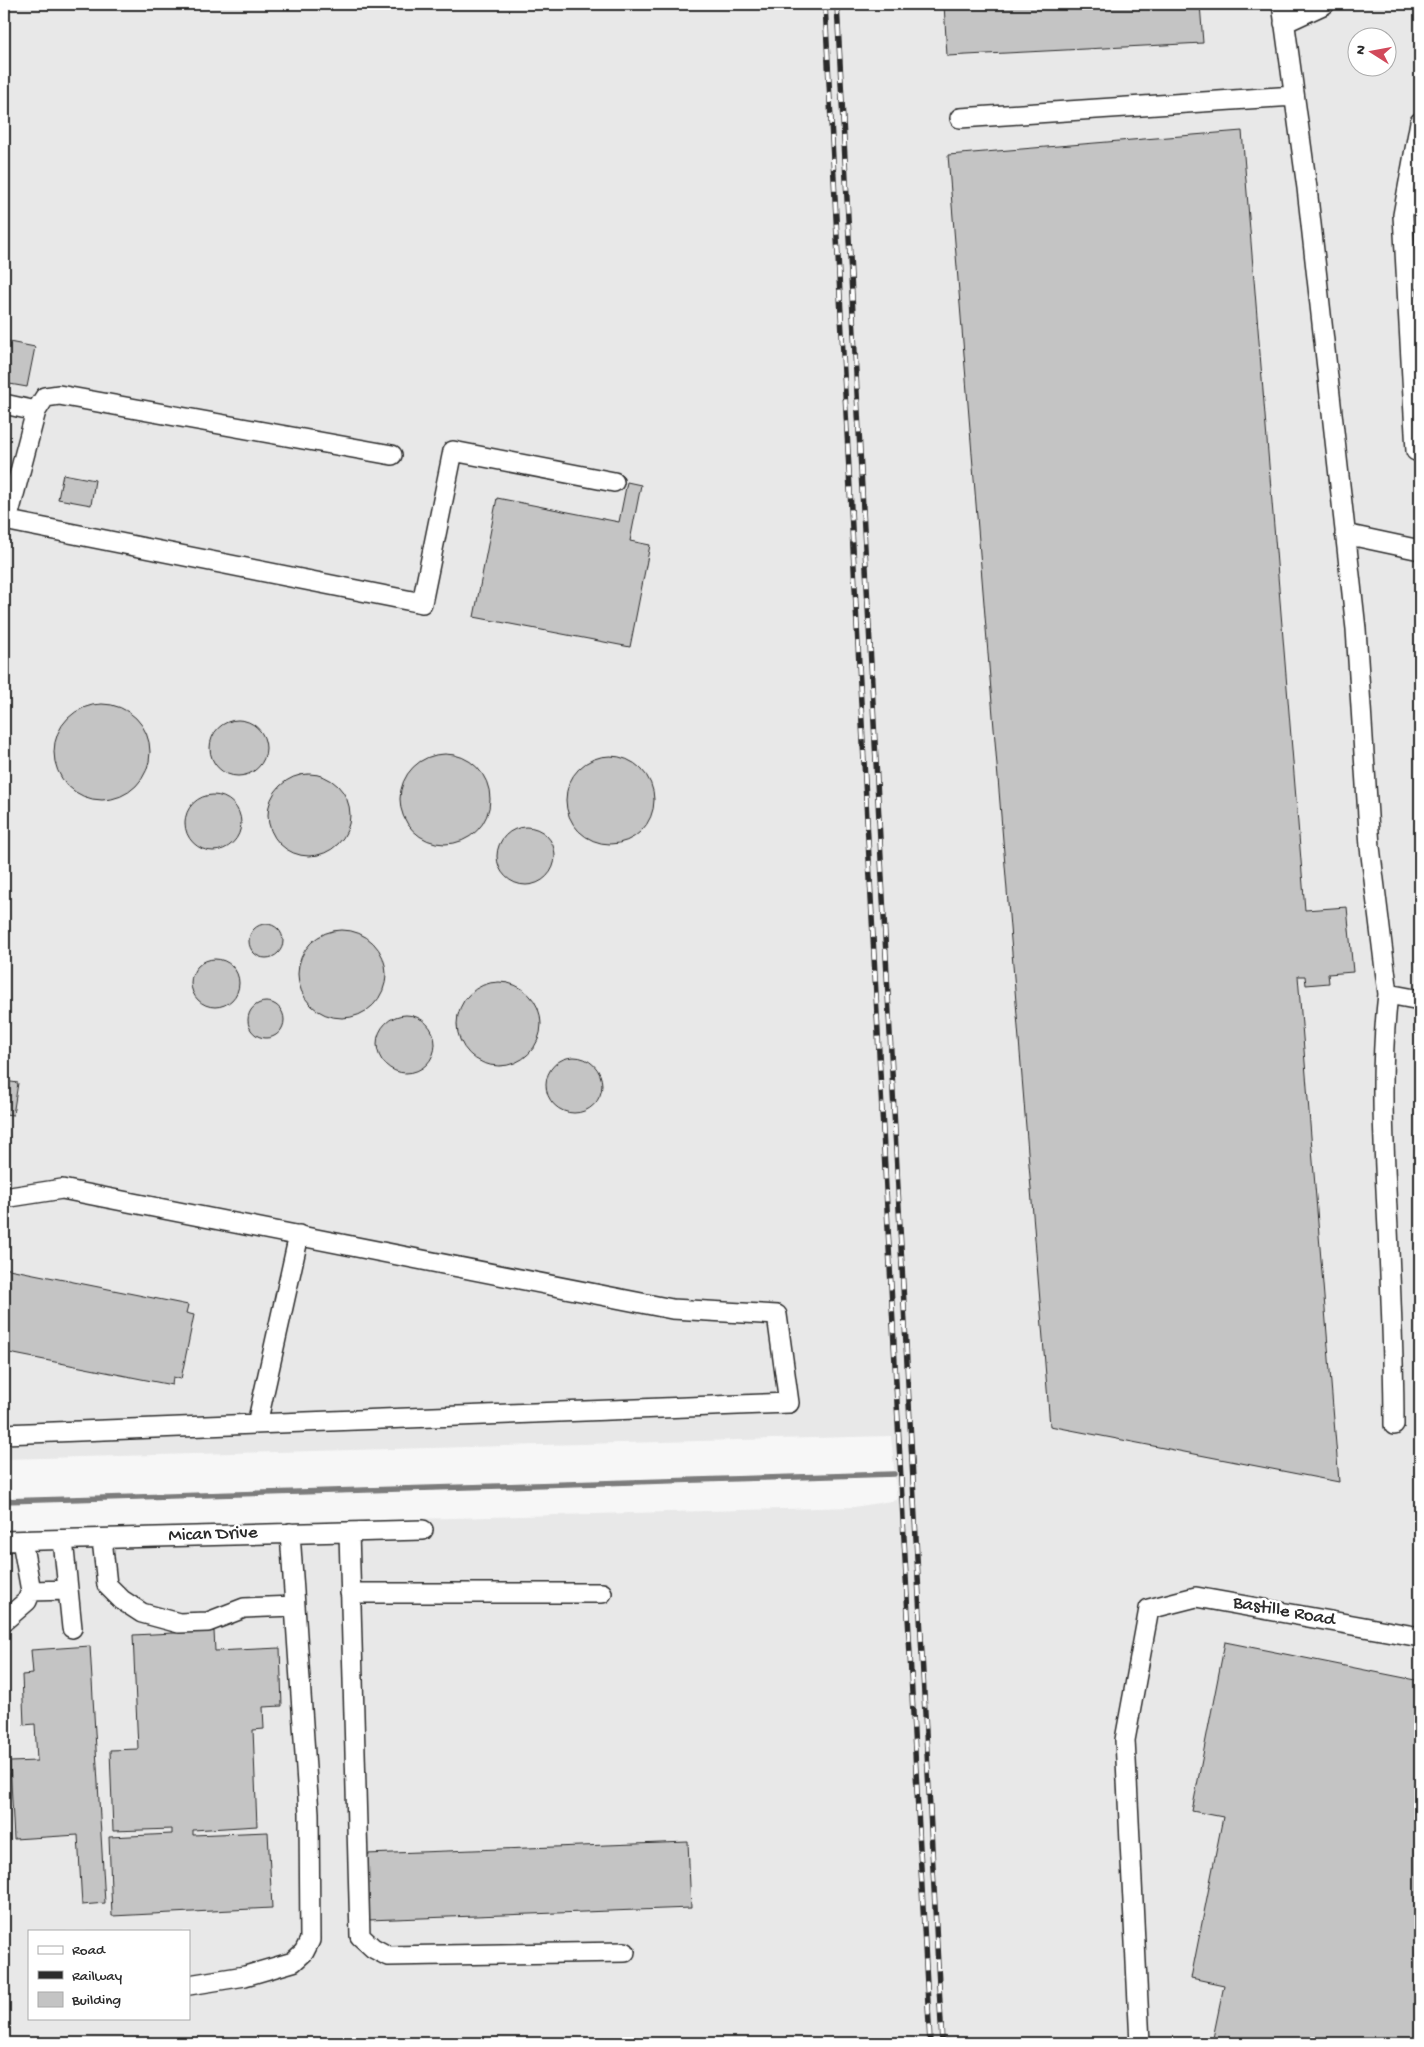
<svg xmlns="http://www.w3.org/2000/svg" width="1424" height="2047" font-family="'Gochi Hand',sans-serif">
<rect width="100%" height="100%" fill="#f7f7f7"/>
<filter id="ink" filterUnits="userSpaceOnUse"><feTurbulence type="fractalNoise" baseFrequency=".02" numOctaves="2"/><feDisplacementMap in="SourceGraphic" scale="10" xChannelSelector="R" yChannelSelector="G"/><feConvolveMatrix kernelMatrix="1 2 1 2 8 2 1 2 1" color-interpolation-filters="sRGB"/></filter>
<g filter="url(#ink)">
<path fill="#e8e8e8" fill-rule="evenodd" d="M 4,4 L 1420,4 L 1420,2043 L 4,2043 L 4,1530 L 854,1507 L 897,1500 L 891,1436 L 4,1459 ZM 1356,38 L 1386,38 L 1386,68 L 1356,68 ZM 29,1931 L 189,1931 L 189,2018 L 29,2018 Z"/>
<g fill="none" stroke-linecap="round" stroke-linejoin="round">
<path stroke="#7b7b7b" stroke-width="5.5" d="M 4,1501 L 894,1474"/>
</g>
<path fill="#c4c4c4" stroke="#2b2b2b" d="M 944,4 L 1200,4 L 1203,43 L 947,56 Z
M 1242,131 L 1305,910 L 1347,907 L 1353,972 L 1328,974 L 1329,983 L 1306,985 L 1305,976 L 1298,976 L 1339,1482 L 1050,1426 L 948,155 Z
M 4,341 L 35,347 L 27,387 L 4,383 Z
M 63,474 L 95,480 L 91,505 L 58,499 Z
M 627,482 L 641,485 L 630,541 L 650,545 L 630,647 L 474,617 L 497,498 L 619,522 Z
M54 752a48 48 0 1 1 96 0a48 48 0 1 1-96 0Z
M210 748a28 28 0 1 1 56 0a28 28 0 1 1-56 0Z
M400 799a45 45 0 1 1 90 0a45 45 0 1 1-90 0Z
M566 800a44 44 0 1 1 88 0a44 44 0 1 1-88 0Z
M268 815a41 41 0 1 1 82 0a41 41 0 1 1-82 0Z
M185 823a28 28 0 1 1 56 0a28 28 0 1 1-56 0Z
M497 856a29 29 0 1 1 58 0a29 29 0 1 1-58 0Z
M249 941a17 17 0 1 1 34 0a17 17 0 1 1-34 0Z
M298 974a44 44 0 1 1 88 0a44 44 0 1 1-88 0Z
M191 983a24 24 0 1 1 48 0a24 24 0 1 1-48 0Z
M457 1024a42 42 0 1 1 84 0a42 42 0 1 1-84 0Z
M248 1020a18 18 0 1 1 36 0a18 18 0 1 1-36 0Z
M377 1044a29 29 0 1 1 58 0a29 29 0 1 1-58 0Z
M546 1085a28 28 0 1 1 56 0a28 28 0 1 1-56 0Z
M 4,1081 L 18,1083 L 13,1115 L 4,1114 Z
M 4,1268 L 188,1305 L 186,1313 L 194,1315 L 181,1379 L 173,1377 L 172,1385 L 4,1352 Z
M 214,1631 L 215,1651 L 280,1648 L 282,1706 L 263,1707 L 264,1729 L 253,1730 L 257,1826 L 193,1830 L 193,1835 L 268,1832 L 272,1908 L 112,1916 L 109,1837 L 172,1834 L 172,1829 L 113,1831 L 110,1750 L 138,1749 L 133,1635 Z
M 1225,1642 L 1420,1681 L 1420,2043 L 1212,2043 L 1224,1985 L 1191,1978 L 1223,1817 L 1192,1811 Z
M 90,1646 L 105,1903 L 82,1905 L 78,1835 L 14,1839 L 10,1762 L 37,1761 L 35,1724 L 24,1725 L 22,1675 L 33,1674 L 31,1650 Z
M 688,1842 L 691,1908 L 368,1920 L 366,1854 Z
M 652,2038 L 652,2043 L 586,2043 L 586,2041 Z"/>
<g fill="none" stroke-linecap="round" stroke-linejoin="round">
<defs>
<path id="minor" d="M 1282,4 L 1307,188 L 1356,629 L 1370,847 L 1388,994 C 1379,1072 1384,1151 1388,1229 C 1391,1294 1394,1359 1394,1425
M 1284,23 L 1325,4
M 960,118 L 1294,96
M 1420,122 L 1403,215 L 1416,451 L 1420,452
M 4,404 L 36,411
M 4,520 L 422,603 L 453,451 L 614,482
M 7,521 L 36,411 L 45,397 L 59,395 L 392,455
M 1345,534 L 1420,550
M 1388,994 L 1420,1000
M 4,1198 L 62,1189 L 672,1309 L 777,1315 L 789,1403 L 4,1434
M 257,1424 L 299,1235
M 349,1532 L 360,1936 L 373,1948 L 388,1956 L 625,1952
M 102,1539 L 107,1585 L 122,1600 L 142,1613 L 179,1623 L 208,1622 L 244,1608 L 295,1606 L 290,1533
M 63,1540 L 72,1628
M 4,1541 L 423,1530
M 31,1591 L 68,1590
M 350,1593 L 602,1593
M 4,1621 L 27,1601 L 31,1591 L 22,1541
M 189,1985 L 245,1976 L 293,1962 L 304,1952 L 310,1940 L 309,1813 L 295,1606
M 1140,2043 L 1125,1740 L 1149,1609 L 1196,1597 L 1420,1637"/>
</defs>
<use href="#minor" stroke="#2b2b2b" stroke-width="22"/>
<use href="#minor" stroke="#fff" stroke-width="19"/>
<defs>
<path id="rail" d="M 825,4 L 930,2043
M 837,4 L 942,2043"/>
</defs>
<use href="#rail" stroke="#2b2b2b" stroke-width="5.5"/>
<use href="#rail" stroke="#fff" stroke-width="4" stroke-dasharray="11" stroke-linecap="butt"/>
</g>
</g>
<g text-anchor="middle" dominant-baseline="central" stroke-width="5" stroke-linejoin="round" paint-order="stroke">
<g font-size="19" fill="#2b2b2b" stroke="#fff">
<text transform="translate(213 1535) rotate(-2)">Mican Drive</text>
<text transform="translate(1284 1612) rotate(10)">Bastille Road</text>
</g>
</g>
<rect width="1424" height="2047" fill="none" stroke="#fff" stroke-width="20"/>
<rect x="10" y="10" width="1404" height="2027" fill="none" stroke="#2b2b2b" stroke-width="2" filter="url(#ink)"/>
<rect x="28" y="1930" width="162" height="90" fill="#ffffff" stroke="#aaaaaa"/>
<rect x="38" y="1946" width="25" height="8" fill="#ffffff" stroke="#aaaaaa"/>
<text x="72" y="1954" font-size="15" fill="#2b2b2b">Road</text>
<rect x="38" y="1971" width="25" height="8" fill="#2b2b2b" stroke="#aaaaaa"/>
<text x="72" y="1980" font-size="15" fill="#2b2b2b">Railway</text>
<rect x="38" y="1992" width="25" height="15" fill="#c4c4c4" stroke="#aaaaaa"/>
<text x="72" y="2004" font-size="15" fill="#2b2b2b">Building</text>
<g transform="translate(1372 52) rotate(281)"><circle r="24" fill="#ffffff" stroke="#aaaaaa"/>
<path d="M0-4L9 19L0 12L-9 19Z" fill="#d1495b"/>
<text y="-8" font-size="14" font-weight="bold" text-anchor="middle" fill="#2b2b2b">N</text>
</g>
</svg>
